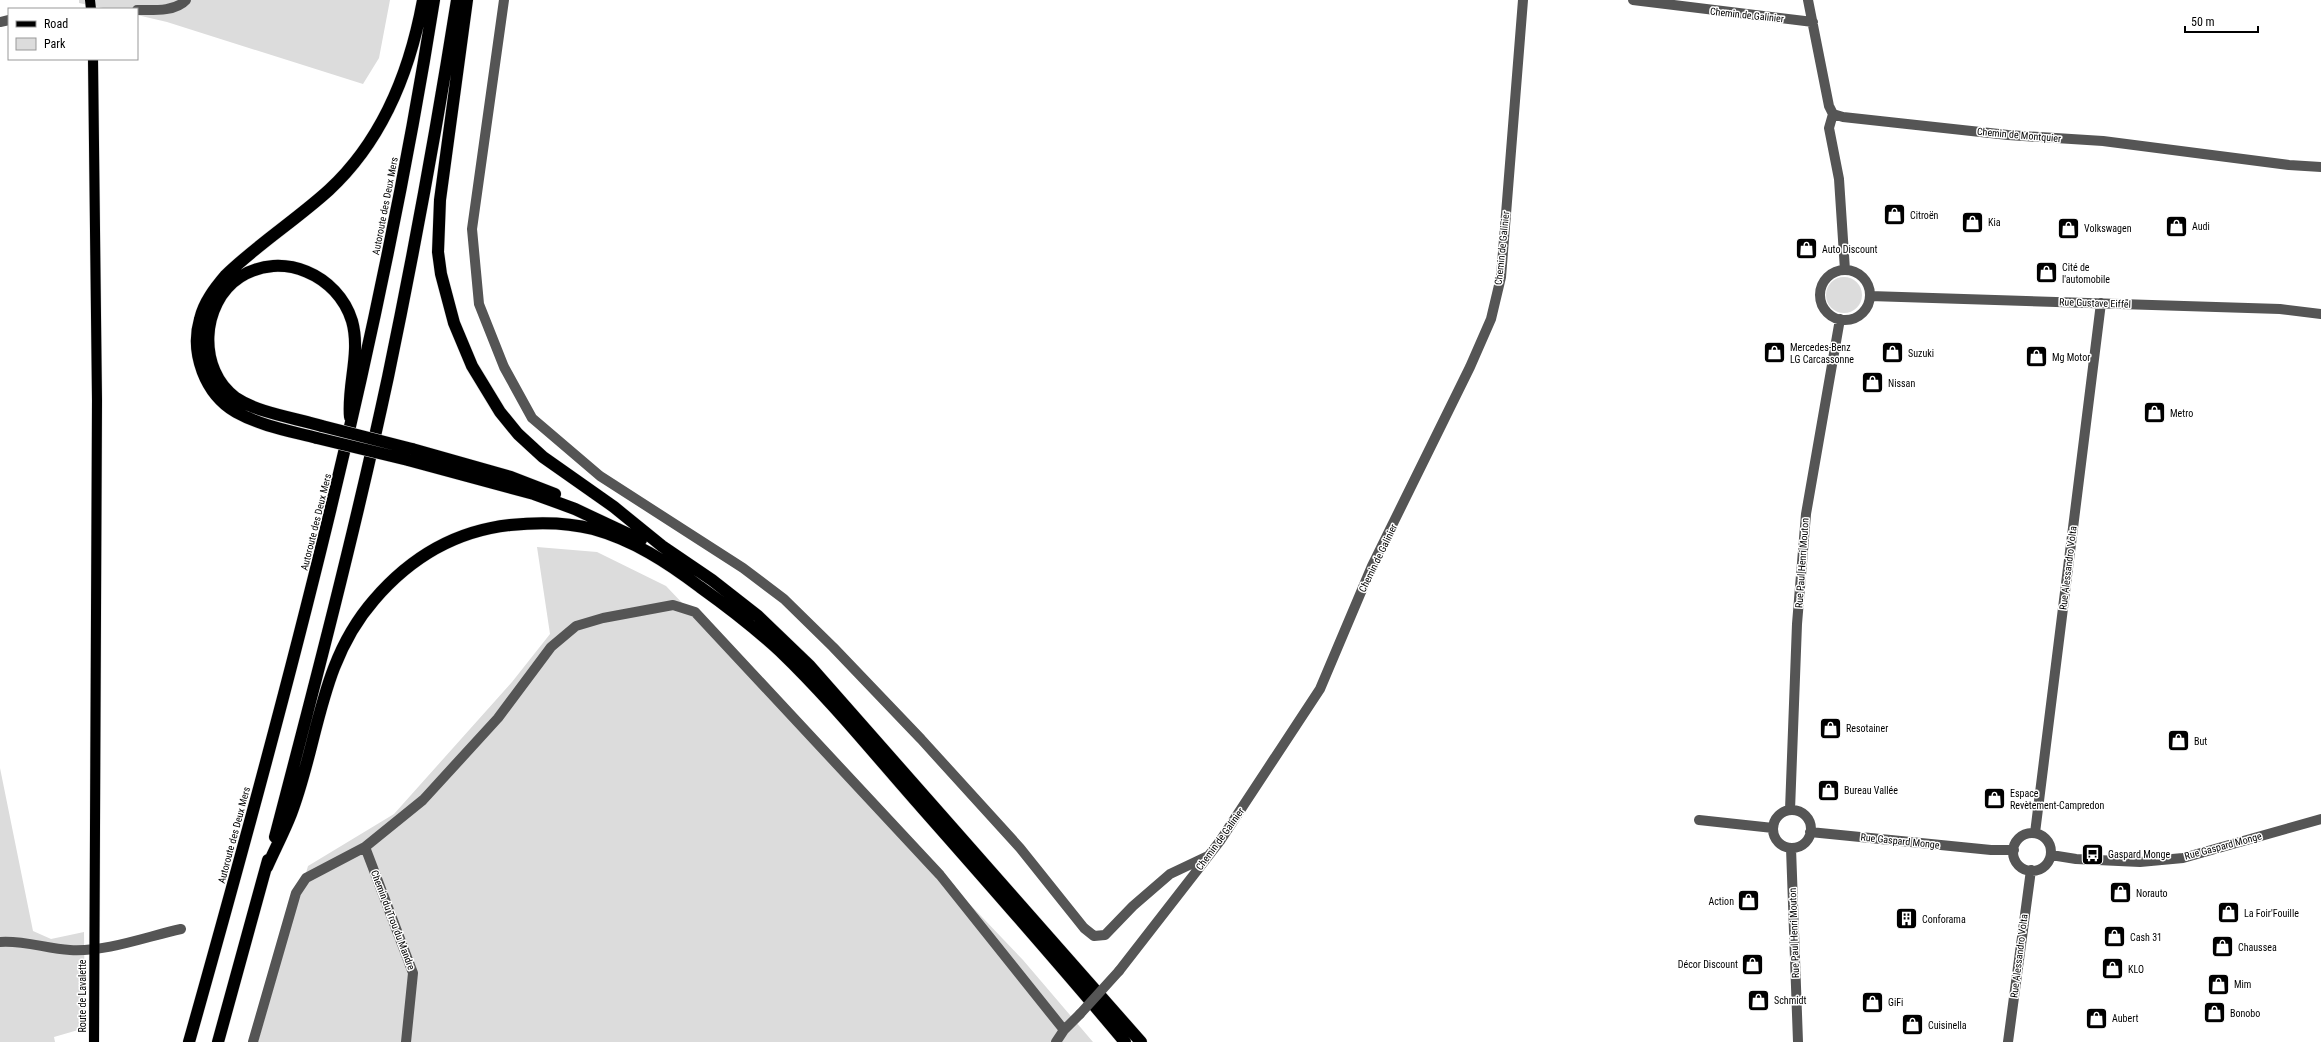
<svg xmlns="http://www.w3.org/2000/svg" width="2321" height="1042" font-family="'Roboto Condensed',sans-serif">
<rect width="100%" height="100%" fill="#fff"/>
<path fill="#dcdcdc" d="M 79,0 L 390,0 L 379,58 L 363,84 L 167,22 L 137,15 L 137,9 L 108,9 L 79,3 Z
M1826 295a18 18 0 1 1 36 0a18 18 0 1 1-36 0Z
M 537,547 L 597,552 L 666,586 L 1023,960 L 1093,1042 L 258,1042 L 308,866 L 394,814 L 512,682 L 550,634 Z
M 0,768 L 33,931 L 51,939 L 84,932 L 85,1028 L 54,1037 L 55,1042 L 0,1042 Z"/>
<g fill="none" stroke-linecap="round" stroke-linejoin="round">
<defs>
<path id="major" d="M 90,0 L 91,9
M 93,59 L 97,400 L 94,1042"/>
<path id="highway" d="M 467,0 L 440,200 L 438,252 L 441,274 L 454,323 L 472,366 L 500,412 L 518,434 L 543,457 L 614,507 L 662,546 L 712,580 L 758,616 L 809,665 L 1141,1042
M 322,426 C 296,418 258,413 236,398 C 197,370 200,303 240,277 C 282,250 338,275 352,321 C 361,353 347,385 350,417
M 317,438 C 290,431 261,426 236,412 C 205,394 190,353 200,319 C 204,302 215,288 226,275 C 258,244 296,220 329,190 C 383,140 410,71 423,0
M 412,449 L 511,477 L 555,494
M 408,460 L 534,494 L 575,509 L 641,540
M 275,837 C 315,684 355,531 388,377 C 414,252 437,126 457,0
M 267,867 C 275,849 284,832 291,814 C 319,741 319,663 374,600 C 410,558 455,531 510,525 C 539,522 566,522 593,529 C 633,540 667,562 700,587 C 728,607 755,628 780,651 C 831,700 876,756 923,809 C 991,886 1059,963 1125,1042
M 189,1042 C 286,698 378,353 434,0
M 218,1042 L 268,860"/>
</defs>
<use href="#major" stroke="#dbdbdb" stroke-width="11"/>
<use href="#highway" stroke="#dbdbdb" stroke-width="13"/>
<path stroke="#555" stroke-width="10" d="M 504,0 L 472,229 L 479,304 L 504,367 L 532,418 L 600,476 L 743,568 L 784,599 L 833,647 L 921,739 L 1020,848 L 1084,928 L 1094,936 L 1105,935 L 1133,906 L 1170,874 L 1208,856
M 1633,0 L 1813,22
M 1808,0 L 1829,106 L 1833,114 L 1843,117 L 2008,135 L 2103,141 L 2289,165 L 2321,167
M 137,10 C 152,10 175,12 186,0
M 0,22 L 9,20
M 1833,114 L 1829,128 L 1839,179 L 1845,270
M1820 295a25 25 0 1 1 50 0a25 25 0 1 1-50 0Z
M 1870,296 L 2280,309 L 2321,314
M 1790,810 L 1797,624 L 1806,514 L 1840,319
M1773 829a19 19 0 1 1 38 0a19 19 0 1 1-38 0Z
M 1699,820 L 1773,828
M 1810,832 L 1991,850 L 2014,850
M 2035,833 L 2101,303
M2013 852a19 19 0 1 1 38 0a19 19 0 1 1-38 0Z
M 365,847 L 413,973 L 406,1042
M 1791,848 L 1798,1042
M 2051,855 L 2076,859 L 2140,862 L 2183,858 L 2321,819
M 0,942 C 24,940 47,949 70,950 C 107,952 145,937 181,929
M 1119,971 L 1220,841 L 1320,689 L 1372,566 L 1470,367 L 1491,319 L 1501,277 L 1523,0
M 253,1042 L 296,893 L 306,878 L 365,847 L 423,800 L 498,718 L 551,647 L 576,626 L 603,618 L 673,605 L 695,612 L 940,875 L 1064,1030
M 1056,1042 L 1064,1030 L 1080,1014
M 2008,1042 L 2031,870"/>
<use href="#major" stroke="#000" stroke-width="10"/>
<use href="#highway" stroke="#000" stroke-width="12"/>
<defs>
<path id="highway-bridge" d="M 322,426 L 412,449
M 317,438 L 408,460"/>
</defs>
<use href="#highway-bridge" stroke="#dbdbdb" stroke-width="13" stroke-linecap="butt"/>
<path stroke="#555" stroke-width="10" d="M 1080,1014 L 1119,971"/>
<use href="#highway-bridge" stroke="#000" stroke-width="12"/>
</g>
<defs>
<symbol id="shop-square" viewBox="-11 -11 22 22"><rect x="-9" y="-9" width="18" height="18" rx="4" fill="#000" stroke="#fff"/><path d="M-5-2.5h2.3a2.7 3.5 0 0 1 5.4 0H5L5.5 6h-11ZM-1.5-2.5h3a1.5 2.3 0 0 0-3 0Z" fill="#fff"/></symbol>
<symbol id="bus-square" viewBox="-11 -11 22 22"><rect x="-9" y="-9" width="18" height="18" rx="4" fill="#000" stroke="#fff"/><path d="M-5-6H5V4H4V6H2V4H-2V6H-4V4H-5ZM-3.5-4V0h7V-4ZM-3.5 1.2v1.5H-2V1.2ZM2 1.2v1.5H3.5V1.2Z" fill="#fff"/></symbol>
<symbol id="building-square" viewBox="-11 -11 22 22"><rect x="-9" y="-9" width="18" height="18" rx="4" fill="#000" stroke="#fff"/><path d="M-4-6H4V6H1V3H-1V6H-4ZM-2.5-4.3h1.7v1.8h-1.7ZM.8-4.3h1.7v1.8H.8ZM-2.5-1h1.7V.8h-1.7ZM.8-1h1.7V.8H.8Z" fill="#fff"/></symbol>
</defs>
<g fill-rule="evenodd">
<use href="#shop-square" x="1882" y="202" width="25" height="25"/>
<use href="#shop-square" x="1960" y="210" width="25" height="25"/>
<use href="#shop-square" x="2164" y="214" width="25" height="25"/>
<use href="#shop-square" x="2056" y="216" width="25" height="25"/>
<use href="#shop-square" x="1794" y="236" width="25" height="25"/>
<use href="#shop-square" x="2034" y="260" width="25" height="25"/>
<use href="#shop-square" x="1762" y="340" width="25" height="25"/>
<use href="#shop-square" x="1880" y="340" width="25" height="25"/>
<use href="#shop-square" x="2024" y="344" width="25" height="25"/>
<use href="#shop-square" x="1860" y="370" width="25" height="25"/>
<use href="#shop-square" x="2142" y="400" width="25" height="25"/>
<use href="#shop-square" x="1818" y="716" width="25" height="25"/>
<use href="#shop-square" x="2166" y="728" width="25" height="25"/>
<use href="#shop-square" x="1816" y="778" width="25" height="25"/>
<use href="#shop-square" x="1982" y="786" width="25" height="25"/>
<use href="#bus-square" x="2080" y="842" width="25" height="25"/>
<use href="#shop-square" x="2108" y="880" width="25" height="25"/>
<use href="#shop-square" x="1736" y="888" width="25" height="25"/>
<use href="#shop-square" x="2216" y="900" width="25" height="25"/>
<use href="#building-square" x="1894" y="906" width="25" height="25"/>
<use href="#shop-square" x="2102" y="924" width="25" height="25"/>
<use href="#shop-square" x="2210" y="934" width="25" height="25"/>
<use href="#shop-square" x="1740" y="952" width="25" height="25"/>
<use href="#shop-square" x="2100" y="956" width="25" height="25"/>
<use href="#shop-square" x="2206" y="972" width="25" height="25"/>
<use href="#shop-square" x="1746" y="988" width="25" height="25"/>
<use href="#shop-square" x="1860" y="990" width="25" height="25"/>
<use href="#shop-square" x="2202" y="1000" width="25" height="25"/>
<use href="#shop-square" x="2084" y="1006" width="25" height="25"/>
<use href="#shop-square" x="1900" y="1012" width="25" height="25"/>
</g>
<g text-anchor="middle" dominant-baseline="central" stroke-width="3" stroke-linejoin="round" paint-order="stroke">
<g font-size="10" fill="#000" stroke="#fff">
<text transform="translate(1747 15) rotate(6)">Chemin de Galinier</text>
<text transform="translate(2019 135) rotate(5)">Chemin de Montquier</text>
<text transform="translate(385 206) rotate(-79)">Autoroute des Deux Mers</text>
<text transform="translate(1502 248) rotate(-84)">Chemin de Galinier</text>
<text transform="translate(2095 303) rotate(2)">Rue Gustave Eiffel</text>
<text transform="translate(316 522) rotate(-76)">Autoroute des Deux Mers</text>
<text transform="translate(1378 558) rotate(-64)">Chemin de Galinier</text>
<text transform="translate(1802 563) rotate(-86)">Rue Paul Henri Mouton</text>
<text transform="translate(2068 568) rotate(-83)">Rue Alessandro Volta</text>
<text transform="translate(234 835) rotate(-75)">Autoroute des Deux Mers</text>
<text transform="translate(1220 839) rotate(-54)">Chemin de Galinier</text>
<text transform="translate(1900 841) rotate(6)">Rue Gaspard Monge</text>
<text transform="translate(2223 846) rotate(-15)">Rue Gaspard Monge</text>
<text transform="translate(393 920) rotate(69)">Chemin du Trou du Mandre</text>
<text transform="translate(1794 933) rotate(-92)">Rue Paul Henri Mouton</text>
<text transform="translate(2019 956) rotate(-83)">Rue Alessandro Volta</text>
<text transform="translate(82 996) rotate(-90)">Route de Lavalette</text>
</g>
<g font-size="10" fill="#000" stroke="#fff" text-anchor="start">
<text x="1910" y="215">Citroën</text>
<text x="1988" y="222">Kia</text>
<text x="2192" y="226">Audi</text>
<text x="2084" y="228">Volkswagen</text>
<text x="1822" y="249">Auto Discount</text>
<text x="2062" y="267">Cité de<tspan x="2062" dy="12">l'automobile</tspan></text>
<text x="1790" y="347">Mercedes-Benz<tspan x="1790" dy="12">LG Carcassonne</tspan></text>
<text x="1908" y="353">Suzuki</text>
<text x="2052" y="357">Mg Motor</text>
<text x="1888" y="383">Nissan</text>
<text x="2170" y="413">Metro</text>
<text x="1846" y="728">Resotainer</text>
<text x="2194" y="741">But</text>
<text x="1844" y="790">Bureau Vallée</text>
<text x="2010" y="793">Espace<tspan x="2010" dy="12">Revètement-Campredon</tspan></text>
<text x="2108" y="854">Gaspard Monge</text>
<text x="2136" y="893">Norauto</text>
<text x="1734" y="901" text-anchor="end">Action</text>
<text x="2244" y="913">La Foir'Fouille</text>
<text x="1922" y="919">Conforama</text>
<text x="2130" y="937">Cash 31</text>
<text x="2238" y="947">Chaussea</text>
<text x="1738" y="964" text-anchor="end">Décor Discount</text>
<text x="2128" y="969">KLO</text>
<text x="2234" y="984">Mim</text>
<text x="1774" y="1000">Schmidt</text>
<text x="1888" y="1002">GiFi</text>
<text x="2230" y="1013">Bonobo</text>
<text x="2112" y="1018">Aubert</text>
<text x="1928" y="1025">Cuisinella</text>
</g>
</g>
<rect x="8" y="8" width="130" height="52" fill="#ffffff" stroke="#999999"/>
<rect x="16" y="21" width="20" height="6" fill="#000000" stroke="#999999"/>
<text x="44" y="28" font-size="12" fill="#000000">Road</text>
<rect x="16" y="38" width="20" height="12" fill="#dcdcdc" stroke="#999999"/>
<text x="44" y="48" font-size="12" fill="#000000">Park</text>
<path d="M2185 26v6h73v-6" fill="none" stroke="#000000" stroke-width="2"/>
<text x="2191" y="26" font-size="12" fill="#000000" stroke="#ffffff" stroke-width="3" paint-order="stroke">50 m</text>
</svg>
